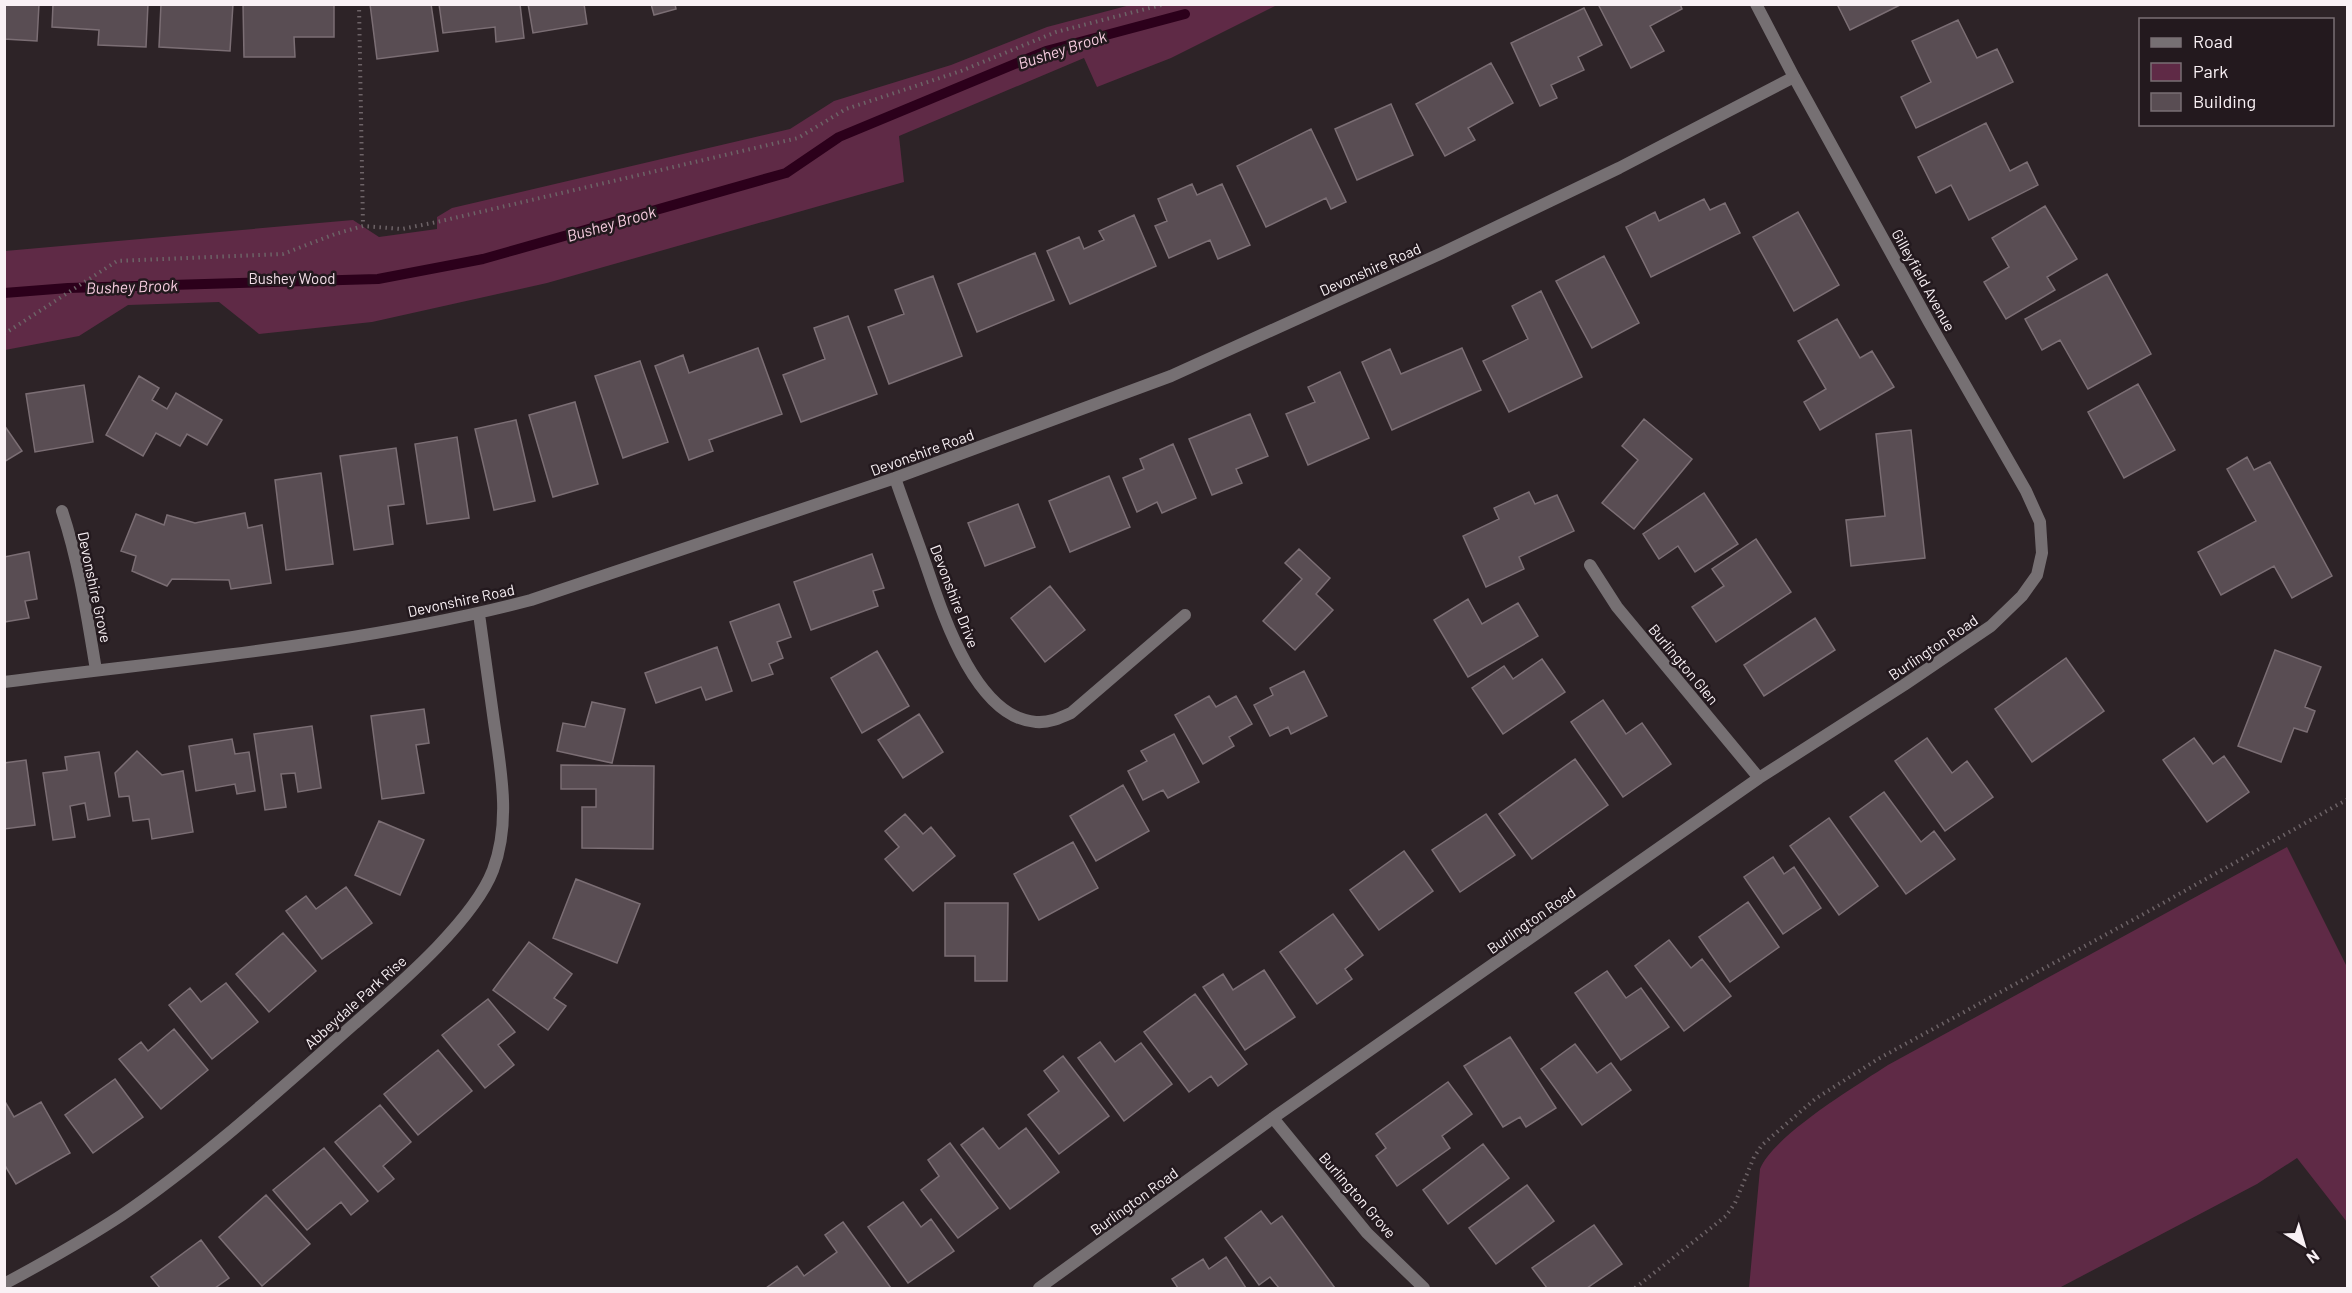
<svg xmlns="http://www.w3.org/2000/svg" width="2352" height="1293" font-family="Barlow,sans-serif">
<rect width="100%" height="100%" fill="#2d2327"/>
<path fill="#5f2a46" d="M 1134,4 L 1277,5 L 1171,58 L 1097,87 L 1084,58 L 899,136 L 904,182 L 547,283 L 372,322 L 259,334 L 219,302 L 128,305 L 79,336 L 5,350 L 5,251 L 353,220 L 379,237 L 437,229 L 437,217 L 452,208 L 790,129 L 834,101 L 951,65 L 1047,27 Z
M 2287,847 L 2347,967 L 2347,1222 L 2297,1158 L 2257,1184 L 2059,1288 L 1749,1288 L 1760,1169 C 1774,1135 1856,1086 1888,1065 Z"/>
<g fill="none" stroke-linecap="round" stroke-linejoin="round">
<path stroke="#2c001b" stroke-width="10" d="M 4,293 L 68,288 L 378,279 L 483,259 L 786,173 L 839,137 L 1046,51 L 1185,14"/>
</g>
<path fill="#594d53" stroke="#7b6e74" stroke-width="1.5" d="M 4,4 L 39,4 L 37,41 L 4,39 Z
M 53,4 L 148,4 L 146,47 L 98,45 L 99,30 L 52,27 Z
M 161,4 L 233,4 L 230,51 L 159,47 Z
M 243,4 L 334,4 L 334,37 L 294,37 L 295,57 L 244,57 Z
M 370,4 L 431,4 L 438,51 L 377,59 Z
M 439,4 L 520,4 L 524,38 L 496,42 L 495,27 L 443,33 Z
M 528,4 L 584,4 L 587,24 L 533,33 Z
M 651,4 L 675,4 L 676,9 L 654,15 Z
M 1598,4 L 1680,4 L 1682,9 L 1650,26 L 1664,51 L 1631,68 Z
M 1837,4 L 1902,4 L 1850,30 Z
M 1584,8 L 1602,45 L 1578,57 L 1584,70 L 1551,85 L 1557,98 L 1540,106 L 1511,43 Z
M 1958,20 L 1977,58 L 1997,49 L 2013,82 L 1916,128 L 1901,97 L 1931,82 L 1912,41 Z
M 1491,63 L 1513,103 L 1468,128 L 1475,140 L 1445,156 L 1416,104 Z
M 1391,104 L 1413,155 L 1357,180 L 1335,129 Z
M 1986,123 L 2010,171 L 2027,162 L 2038,185 L 1969,220 L 1951,185 L 1936,193 L 1918,157 Z
M 1311,129 L 1346,202 L 1331,209 L 1326,198 L 1266,227 L 1237,166 Z
M 1192,184 L 1197,195 L 1222,184 L 1250,245 L 1218,259 L 1210,240 L 1169,258 L 1155,226 L 1167,221 L 1158,199 Z
M 1704,199 L 1710,210 L 1725,203 L 1740,233 L 1651,277 L 1626,227 L 1655,212 L 1659,221 Z
M 2045,206 L 2077,259 L 2047,277 L 2055,290 L 2006,319 L 1984,282 L 2009,267 L 1992,238 Z
M 1798,212 L 1839,285 L 1794,311 L 1753,237 Z
M 1134,215 L 1156,266 L 1070,304 L 1047,251 L 1079,237 L 1084,249 L 1104,240 L 1099,231 Z
M 1035,253 L 1054,300 L 977,332 L 958,284 Z
M 1604,256 L 1639,323 L 1592,348 L 1556,281 Z
M 2107,274 L 2151,354 L 2088,389 L 2060,340 L 2042,350 L 2025,319 Z
M 933,276 L 962,356 L 889,384 L 868,327 L 904,314 L 895,290 Z
M 1541,291 L 1582,377 L 1509,412 L 1483,361 L 1528,339 L 1512,306 Z
M 848,316 L 877,394 L 801,422 L 783,375 L 825,359 L 814,328 Z
M 1837,319 L 1860,358 L 1872,351 L 1894,387 L 1820,430 L 1804,402 L 1826,389 L 1798,341 Z
M 758,348 L 782,414 L 709,440 L 713,451 L 689,460 L 655,366 L 683,355 L 689,373 Z
M 1462,348 L 1481,390 L 1392,430 L 1362,362 L 1390,349 L 1401,374 Z
M 640,361 L 668,442 L 623,458 L 595,376 Z
M 1340,372 L 1369,438 L 1308,465 L 1286,414 L 1315,402 L 1308,387 Z
M 139,376 L 159,388 L 152,400 L 167,409 L 176,393 L 222,420 L 207,445 L 187,434 L 180,446 L 156,433 L 143,456 L 106,435 Z
M 2138,384 L 2175,450 L 2124,478 L 2088,412 Z
M 84,385 L 93,442 L 35,452 L 26,394 Z
M 575,402 L 598,484 L 553,497 L 529,415 Z
M 1250,414 L 1268,456 L 1236,469 L 1242,483 L 1212,495 L 1189,439 Z
M 1644,419 L 1692,459 L 1634,529 L 1602,503 L 1638,460 L 1622,446 Z
M 516,420 L 535,501 L 494,510 L 475,429 Z
M 4,425 L 22,451 L 4,462 Z
M 1911,430 L 1925,558 L 1851,566 L 1846,520 L 1885,516 L 1876,434 Z
M 457,437 L 469,518 L 427,524 L 415,444 Z
M 1173,444 L 1196,498 L 1162,513 L 1157,502 L 1137,512 L 1123,478 L 1144,469 L 1140,459 Z
M 396,448 L 404,504 L 388,506 L 393,544 L 354,550 L 340,456 Z
M 2247,457 L 2254,470 L 2270,462 L 2332,576 L 2292,598 L 2274,566 L 2221,595 L 2198,552 L 2256,521 L 2227,469 Z
M 321,473 L 333,564 L 286,570 L 275,480 Z
M 1109,476 L 1130,527 L 1070,552 L 1049,501 Z
M 1529,492 L 1535,504 L 1557,495 L 1574,531 L 1519,557 L 1524,569 L 1486,587 L 1463,536 L 1499,519 L 1494,508 Z
M 1704,493 L 1738,544 L 1695,572 L 1678,546 L 1659,559 L 1643,534 Z
M 1018,504 L 1035,547 L 985,566 L 968,523 Z
M 245,513 L 248,528 L 262,525 L 271,583 L 231,589 L 229,580 L 172,579 L 167,586 L 132,571 L 136,556 L 121,551 L 136,514 L 164,525 L 167,515 L 195,523 Z
M 1756,539 L 1791,592 L 1716,642 L 1692,607 L 1724,586 L 1712,569 Z
M 1299,549 L 1330,578 L 1316,594 L 1333,610 L 1295,650 L 1263,621 L 1302,579 L 1285,563 Z
M 29,552 L 37,599 L 25,601 L 29,618 L 4,622 L 4,557 Z
M 872,554 L 884,588 L 873,591 L 878,606 L 811,630 L 794,582 Z
M 1050,586 L 1085,630 L 1045,662 L 1011,618 Z
M 1468,599 L 1482,624 L 1518,603 L 1538,636 L 1468,677 L 1434,620 Z
M 779,604 L 791,637 L 777,642 L 783,658 L 769,664 L 773,674 L 752,681 L 730,622 Z
M 1815,618 L 1835,650 L 1764,696 L 1744,665 Z
M 717,647 L 732,691 L 706,700 L 701,687 L 656,703 L 645,673 Z
M 2275,650 L 2321,667 L 2305,707 L 2315,711 L 2307,732 L 2294,728 L 2281,762 L 2238,746 Z
M 877,651 L 909,706 L 862,733 L 831,678 Z
M 2066,658 L 2104,711 L 2032,762 L 1995,709 Z
M 1542,659 L 1565,692 L 1503,734 L 1472,688 L 1504,666 L 1513,679 Z
M 1304,671 L 1327,716 L 1291,734 L 1288,727 L 1270,736 L 1254,705 L 1273,695 L 1270,688 Z
M 1209,696 L 1216,707 L 1236,696 L 1252,724 L 1229,737 L 1234,746 L 1203,764 L 1175,715 Z
M 1603,700 L 1626,734 L 1642,723 L 1671,764 L 1623,797 L 1571,722 Z
M 592,702 L 625,709 L 612,763 L 557,751 L 563,723 L 585,727 Z
M 424,709 L 429,743 L 416,745 L 424,793 L 382,799 L 371,716 Z
M 919,714 L 943,752 L 903,778 L 878,740 Z
M 312,726 L 321,788 L 298,792 L 295,773 L 281,774 L 286,807 L 265,810 L 254,734 Z
M 1174,734 L 1199,782 L 1168,798 L 1163,790 L 1143,800 L 1128,771 L 1147,761 L 1141,751 Z
M 1927,738 L 1952,773 L 1967,761 L 1993,797 L 1945,831 L 1895,761 Z
M 2194,738 L 2213,764 L 2224,756 L 2249,792 L 2207,822 L 2163,760 Z
M 232,739 L 235,754 L 249,752 L 255,791 L 237,794 L 235,784 L 196,791 L 189,746 Z
M 137,751 L 162,775 L 183,771 L 193,832 L 152,839 L 149,819 L 133,821 L 129,796 L 119,797 L 115,773 Z
M 99,752 L 110,816 L 88,820 L 85,803 L 70,806 L 75,837 L 53,840 L 43,773 L 67,770 L 65,757 Z
M 1575,759 L 1608,805 L 1532,859 L 1499,814 Z
M 26,760 L 35,825 L 4,829 L 4,763 Z
M 561,765 L 654,766 L 653,849 L 582,848 L 582,807 L 596,807 L 596,789 L 561,789 Z
M 1123,785 L 1149,831 L 1096,861 L 1070,816 Z
M 1884,792 L 1921,842 L 1934,831 L 1955,859 L 1906,894 L 1850,817 Z
M 905,814 L 923,834 L 931,827 L 955,856 L 913,891 L 885,859 L 899,847 L 885,831 Z
M 1486,814 L 1515,855 L 1460,892 L 1432,850 Z
M 1829,818 L 1878,886 L 1839,915 L 1790,846 Z
M 379,821 L 424,840 L 400,895 L 355,875 Z
M 1073,842 L 1098,888 L 1039,920 L 1014,874 Z
M 1404,851 L 1433,891 L 1379,930 L 1350,890 Z
M 1773,857 L 1784,874 L 1794,867 L 1821,908 L 1783,934 L 1744,877 Z
M 576,879 L 640,904 L 617,963 L 553,938 Z
M 346,887 L 372,923 L 322,959 L 286,911 L 306,896 L 316,909 Z
M 1748,902 L 1779,947 L 1730,982 L 1699,937 Z
M 945,903 L 1008,903 L 1007,981 L 975,981 L 975,956 L 945,956 Z
M 1333,914 L 1363,955 L 1345,969 L 1352,979 L 1317,1004 L 1280,952 Z
M 283,933 L 316,971 L 269,1012 L 236,974 Z
M 1669,940 L 1691,968 L 1702,959 L 1731,996 L 1684,1031 L 1635,966 Z
M 529,942 L 572,974 L 554,998 L 566,1006 L 548,1030 L 493,990 Z
M 1264,970 L 1295,1017 L 1245,1050 L 1203,987 L 1223,974 L 1233,990 Z
M 1607,971 L 1626,998 L 1641,988 L 1669,1027 L 1621,1060 L 1575,993 Z
M 226,983 L 258,1022 L 212,1059 L 169,1005 L 190,988 L 201,1002 Z
M 1195,994 L 1247,1064 L 1218,1086 L 1211,1076 L 1189,1092 L 1144,1032 Z
M 488,999 L 515,1032 L 498,1045 L 514,1065 L 485,1088 L 442,1035 Z
M 174,1029 L 208,1070 L 161,1109 L 119,1059 L 141,1042 L 148,1051 Z
M 1510,1037 L 1556,1108 L 1526,1127 L 1520,1117 L 1503,1127 L 1464,1066 Z
M 1100,1042 L 1115,1062 L 1141,1043 L 1172,1084 L 1124,1121 L 1078,1058 Z
M 1575,1044 L 1597,1073 L 1611,1063 L 1631,1090 L 1582,1125 L 1541,1069 Z
M 438,1050 L 472,1091 L 418,1135 L 384,1094 Z
M 1063,1056 L 1109,1116 L 1059,1154 L 1028,1115 L 1059,1091 L 1044,1071 Z
M 115,1079 L 143,1117 L 93,1153 L 65,1115 Z
M 1448,1082 L 1472,1114 L 1442,1136 L 1450,1148 L 1397,1186 L 1376,1156 L 1386,1148 L 1376,1134 Z
M 4,1100 L 14,1117 L 41,1102 L 70,1153 L 16,1184 L 4,1164 Z
M 380,1105 L 411,1142 L 383,1166 L 394,1179 L 378,1192 L 335,1142 Z
M 983,1128 L 999,1149 L 1026,1128 L 1059,1172 L 1010,1209 L 961,1145 Z
M 950,1143 L 998,1208 L 958,1238 L 921,1190 L 939,1176 L 928,1160 Z
M 1483,1144 L 1509,1178 L 1448,1224 L 1423,1190 Z
M 324,1148 L 368,1201 L 351,1215 L 341,1202 L 307,1230 L 273,1190 Z
M 1527,1185 L 1554,1221 L 1496,1264 L 1469,1228 Z
M 266,1195 L 310,1244 L 262,1286 L 219,1237 Z
M 903,1202 L 921,1227 L 931,1219 L 954,1251 L 908,1283 L 868,1227 Z
M 1261,1211 L 1271,1224 L 1282,1216 L 1335,1288 L 1279,1288 L 1270,1277 L 1259,1285 L 1225,1238 Z
M 843,1222 L 891,1288 L 766,1288 L 797,1266 L 804,1276 L 837,1252 L 825,1235 Z
M 1594,1225 L 1622,1264 L 1587,1288 L 1547,1288 L 1532,1268 Z
M 201,1240 L 229,1278 L 215,1288 L 160,1288 L 151,1277 Z
M 1226,1257 L 1246,1288 L 1178,1288 L 1172,1279 L 1203,1259 L 1209,1269 Z"/>
<g fill="none" stroke-linecap="round" stroke-linejoin="round">
<path stroke="#6d6367" stroke-width="4" stroke-dasharray="1.5 4.5" stroke-linecap="butt" d="M 359,4 L 363,226
M 4,334 L 117,261 L 283,254 L 335,234 L 363,226 L 402,229 L 437,222 L 798,138 L 846,109 L 961,71 L 1056,32 L 1165,4
M 1635,1288 L 1726,1216 L 1735,1203 L 1754,1157 L 1762,1145 L 1815,1099 L 1878,1059 L 2140,916 L 2348,799"/>
<path stroke="#767073" stroke-width="12" d="M 895,478 C 905,507 916,536 926,565 C 942,612 975,718 1036,722 C 1049,723 1060,718 1071,713 L 1185,615
M 62,511 C 79,562 87,616 96,670
M 1590,565 L 1617,607 L 1759,778
M 4,682 C 181,659 359,645 531,600 L 895,478 L 1171,376 L 1442,253 L 1619,168 L 1794,77
M 1273,1118 L 1367,1233 L 1424,1288
M 4,1284 C 45,1262 84,1240 122,1215 C 204,1159 279,1090 354,1024 C 396,987 473,922 493,870 C 511,822 501,771 494,722 C 489,686 484,650 479,614
M 1039,1288 L 1273,1118 L 1759,778 L 1904,685 L 1991,626 L 2022,596 L 2037,575 L 2042,553 L 2040,522 L 2026,491 L 1929,322 L 1794,77 L 1756,4"/>
</g>
<g text-anchor="middle" dominant-baseline="central" stroke-width="5" stroke-linejoin="round" paint-order="stroke">
<g font-size="15" fill="#f9f1f5" stroke="#23191e">
<text transform="translate(1370 269) rotate(-24)">Devonshire Road</text>
<text transform="translate(1924 280) rotate(61)">Gilleyfield Avenue</text>
<text transform="translate(922 452) rotate(-20)">Devonshire Road</text>
<text transform="translate(95 587) rotate(78)">Devonshire Grove</text>
<text transform="translate(955 596) rotate(69)">Devonshire Drive</text>
<text transform="translate(461 600) rotate(-12)">Devonshire Road</text>
<text transform="translate(1933 647) rotate(-34)">Burlington Road</text>
<text transform="translate(1684 664) rotate(50)">Burlington Glen</text>
<text transform="translate(1531 920) rotate(-35)">Burlington Road</text>
<text transform="translate(355 1002) rotate(-42)">Abbeydale Park Rise</text>
<text transform="translate(1358 1195) rotate(49)">Burlington Grove</text>
<text transform="translate(1134 1201) rotate(-36)">Burlington Road</text>
</g>
<g font-size="15" fill="#f2dde7" stroke="#23191e">
<text x="292" y="278">Bushey Wood</text>
</g>
<g font-size="16" font-style="italic" fill="#f7cde0" stroke="#23191e">
<text transform="translate(1062 49) rotate(-18)">Bushey Brook</text>
<text transform="translate(611 223) rotate(-16)">Bushey Brook</text>
<text transform="translate(132 286) rotate(-2)">Bushey Brook</text>
</g>
</g>
<rect width="2352" height="1293" fill="none" stroke="#f9f1f5" stroke-width="12"/>
<rect x="2139" y="18" width="195" height="108" fill="#23191e" stroke="#796f74" stroke-width="1.5"/>
<rect x="2151" y="38" width="30" height="9" fill="#767073" stroke="#796f74" stroke-width="1.5"/>
<text x="2193" y="48" font-size="18" fill="#f9f1f5">Road</text>
<rect x="2151" y="63" width="30" height="18" fill="#5f2a46" stroke="#796f74" stroke-width="1.5"/>
<text x="2193" y="78" font-size="18" fill="#f9f1f5">Park</text>
<rect x="2151" y="93" width="30" height="18" fill="#594d53" stroke="#796f74" stroke-width="1.5"/>
<text x="2193" y="108" font-size="18" fill="#f9f1f5">Building</text>
<g transform="translate(2304 1245) rotate(143)" stroke="#23191e" stroke-width="4.5" paint-order="stroke">
<path d="M0-4.5L10 22L0 15L-10 22Z" fill="#f9f1f5"/>
<text y="-9" font-size="16" font-weight="bold" text-anchor="middle" fill="#f9f1f5">N</text>
</g>
</svg>
